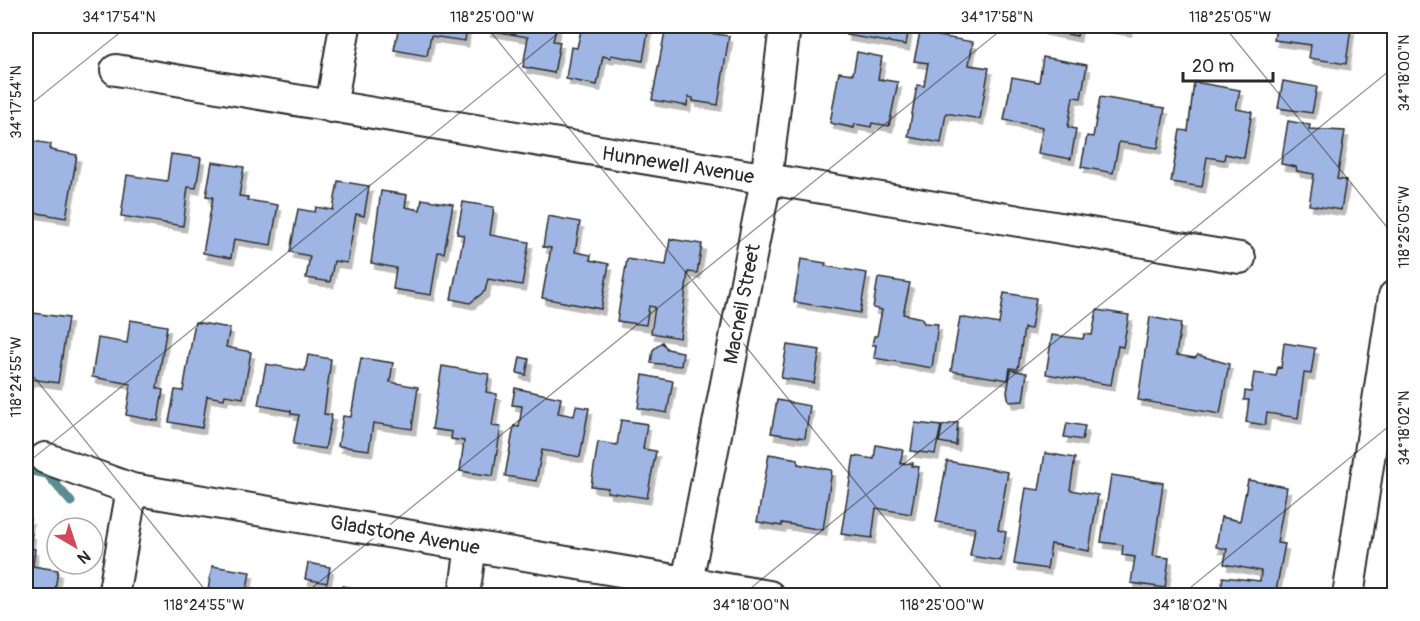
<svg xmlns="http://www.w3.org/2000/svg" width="1420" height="621" font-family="Pangolin,sans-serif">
<defs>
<filter id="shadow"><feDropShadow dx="3.5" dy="6" stdDeviation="0" flood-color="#0004"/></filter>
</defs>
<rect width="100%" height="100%" fill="#fff"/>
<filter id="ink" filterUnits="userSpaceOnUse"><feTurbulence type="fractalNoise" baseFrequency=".0167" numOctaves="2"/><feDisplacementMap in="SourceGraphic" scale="12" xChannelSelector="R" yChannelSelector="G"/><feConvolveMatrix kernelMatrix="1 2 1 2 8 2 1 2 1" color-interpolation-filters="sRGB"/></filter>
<g filter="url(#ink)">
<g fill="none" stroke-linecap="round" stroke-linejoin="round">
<path stroke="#5b8b92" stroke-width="9" d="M 26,470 L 47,474 L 71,502"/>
</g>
<path fill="#9fb6e4" stroke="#2b2b2b" stroke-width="1.5" filter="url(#shadow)" d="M 399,26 L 467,26 L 465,41 L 431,36 L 427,56 L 394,50 Z
M 488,26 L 557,26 L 553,41 L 560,42 L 554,73 L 523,67 L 528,37 L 487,30 Z
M 582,26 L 649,26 L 643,61 L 611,55 L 610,58 L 603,56 L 597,85 L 566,79 L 571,47 L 577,48 Z
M 666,26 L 729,36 L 718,105 L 693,101 L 693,98 L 688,97 L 687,106 L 652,100 Z
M 848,26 L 909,26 L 906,45 L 846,35 Z
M 1043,26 L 1079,26 L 1077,36 L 1042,29 Z
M 1103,26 L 1128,26 L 1128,30 Z
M 1276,26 L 1351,28 L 1346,64 L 1309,58 L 1311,45 L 1274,40 Z
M 921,27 L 939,30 L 938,36 L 973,42 L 969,65 L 989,68 L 980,119 L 946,113 L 941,143 L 908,137 L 917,85 L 924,86 L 928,63 L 914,61 Z
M 857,52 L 882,57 L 878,79 L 898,82 L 889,126 L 872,123 L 871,127 L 855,124 L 854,128 L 830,123 L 839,72 L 853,74 Z
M 1043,57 L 1087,65 L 1081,98 L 1073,97 L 1068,127 L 1076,129 L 1071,159 L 1038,153 L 1043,127 L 1004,120 L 1012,77 L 1039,82 Z
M 1283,81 L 1317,87 L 1312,113 L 1278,108 Z
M 1194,82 L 1240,90 L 1236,109 L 1252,112 L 1244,158 L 1225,154 L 1224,160 L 1207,157 L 1202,187 L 1171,182 L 1180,130 L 1188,131 Z
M 1100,97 L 1165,108 L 1158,148 L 1119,142 L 1113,173 L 1081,167 L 1087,136 L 1093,137 Z
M 1288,121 L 1310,125 L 1309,129 L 1345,131 L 1337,179 L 1346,180 L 1341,210 L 1309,205 L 1314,174 L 1297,171 L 1296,167 L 1281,164 Z
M 27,140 L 51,144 L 50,150 L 77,155 L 66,218 L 26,211 Z
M 171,154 L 201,158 L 196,188 L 188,187 L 183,226 L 121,216 L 127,175 L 167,181 Z
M 212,162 L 244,167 L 239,196 L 248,197 L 247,200 L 278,205 L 271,245 L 234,239 L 231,258 L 203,253 L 213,197 L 206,196 Z
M 338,181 L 369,186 L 364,216 L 356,214 L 347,263 L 334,261 L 330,282 L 306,278 L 310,256 L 290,252 L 298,209 L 315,212 L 316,207 L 333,210 Z
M 381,191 L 407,195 L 405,207 L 420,210 L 422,199 L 453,204 L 444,253 L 438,252 L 431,295 L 393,289 L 396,268 L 371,263 Z
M 463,202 L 494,207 L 490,235 L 529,242 L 522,285 L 488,279 L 485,291 L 470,303 L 451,299 L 464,235 L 457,234 Z
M 548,216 L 580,222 L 575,252 L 591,255 L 590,260 L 609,264 L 601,309 L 542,298 L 551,248 L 543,247 Z
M 670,239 L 702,244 L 697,273 L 688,272 L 680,338 L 651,333 L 655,307 L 649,306 L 646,325 L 617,321 L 627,259 L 666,265 Z
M 801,259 L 826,263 L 825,266 L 867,273 L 860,313 L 794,302 Z
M 878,278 L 910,283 L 903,314 L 921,318 L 924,323 L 938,324 L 932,368 L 874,358 L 876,345 L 872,345 L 874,336 L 877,336 L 882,310 L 873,308 Z
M 1004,293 L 1036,298 L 1031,329 L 1024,328 L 1018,369 L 1010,368 L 1008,380 L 951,371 L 960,317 L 999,324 Z
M 1097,310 L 1129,315 L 1123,347 L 1118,346 L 1111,385 L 1046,374 L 1052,335 L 1083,339 L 1084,334 L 1092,335 Z
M 26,312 L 68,318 L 58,383 L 31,379 L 30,383 L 26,382 Z
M 1150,317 L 1181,323 L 1176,355 L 1195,358 L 1198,355 L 1229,364 L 1220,414 L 1138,400 Z
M 130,320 L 167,326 L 157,388 L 163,390 L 158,421 L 126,415 L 131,384 L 92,377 L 98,338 L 127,343 Z
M 195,322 L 230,328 L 226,347 L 251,352 L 243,398 L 225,395 L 224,399 L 207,396 L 202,428 L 169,422 L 175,390 L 183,391 Z
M 662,342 L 667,349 L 683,352 L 681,366 L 651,363 L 653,350 Z
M 1284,343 L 1315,348 L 1311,374 L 1304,373 L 1298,418 L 1267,413 L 1265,425 L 1246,422 L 1249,400 L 1244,400 L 1245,391 L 1251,392 L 1254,373 L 1276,376 L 1278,367 L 1281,368 Z
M 787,345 L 820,350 L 814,383 L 781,378 Z
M 308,355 L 331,359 L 324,414 L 332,415 L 325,449 L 293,444 L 299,415 L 291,414 L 291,411 L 258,405 L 266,364 L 305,371 Z
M 520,357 L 529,359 L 526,375 L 517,373 Z
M 361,358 L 393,363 L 390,382 L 418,387 L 412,429 L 373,423 L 369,450 L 338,446 L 343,416 L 351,417 Z
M 442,366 L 489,374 L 486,392 L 497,394 L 492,426 L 501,427 L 493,476 L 460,471 L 464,441 L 451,439 L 452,432 L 432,429 Z
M 1011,370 L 1027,373 L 1023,401 L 1009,402 L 1007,392 Z
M 643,375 L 673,381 L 667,413 L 638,408 Z
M 515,388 L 561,398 L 558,413 L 574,416 L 576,406 L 589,408 L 580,457 L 542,450 L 536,481 L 505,476 L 514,426 L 519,427 L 522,406 L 512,405 Z
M 777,400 L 810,406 L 805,438 L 771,433 Z
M 621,420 L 647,424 L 643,449 L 656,451 L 647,498 L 607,492 L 608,488 L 591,486 L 598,442 L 617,445 Z
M 958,422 L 956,445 L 939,442 L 942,426 Z
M 915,423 L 941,426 L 935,454 L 911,451 Z
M 1067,423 L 1085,426 L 1082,440 L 1064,437 Z
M 876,445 L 903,450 L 900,464 L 913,463 L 912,466 L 919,467 L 911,514 L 876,508 L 872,538 L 841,534 L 854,456 L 874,459 Z
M 1045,453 L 1075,458 L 1070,490 L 1098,495 L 1089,551 L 1051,544 L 1047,569 L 1014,564 L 1026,488 L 1039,490 Z
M 769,454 L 798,459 L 798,464 L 832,470 L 823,530 L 782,523 L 782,526 L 757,522 Z
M 947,461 L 1008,472 L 998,530 L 1006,532 L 1001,561 L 970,556 L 975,528 L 936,522 Z
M 1111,475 L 1163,483 L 1153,556 L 1169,558 L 1165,588 L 1131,583 L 1135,557 L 1122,555 L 1123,545 L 1101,542 Z
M 1248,480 L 1287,487 L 1277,543 L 1285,544 L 1275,596 L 1220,596 L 1223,577 L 1260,581 L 1261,571 L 1224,564 L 1227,549 L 1216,547 L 1221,517 L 1240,521 Z
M 26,518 L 30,518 L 28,532 L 32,533 L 30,548 L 35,549 L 33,566 L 58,570 L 54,596 L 26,596 Z
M 308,563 L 330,567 L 327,583 L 305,579 Z
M 212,566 L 250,572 L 246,594 L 260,596 L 207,596 Z
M 343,586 L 375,593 L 390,593 L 341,596 Z"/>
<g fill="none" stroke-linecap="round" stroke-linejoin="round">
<defs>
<path id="minor" d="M 116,70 L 1240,258
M 331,107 L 345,26
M 45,458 L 132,489 L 769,596
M 687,582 L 766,180 L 785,26
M 113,596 L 132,489
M 464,596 L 471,546
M 1348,596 L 1394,296"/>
</defs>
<use href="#minor" stroke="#2b2b2b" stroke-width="34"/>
<use href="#minor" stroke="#fff" stroke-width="30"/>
</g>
</g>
<path fill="none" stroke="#2b2b2b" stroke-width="1.5" stroke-opacity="0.45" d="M 486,26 L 948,596M 1224,26 L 1394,236M 26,108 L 128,26M 26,367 L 210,596M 26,464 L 567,26M 302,596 L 1006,26M 741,596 L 1394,67M 1180,596 L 1394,422"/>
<g text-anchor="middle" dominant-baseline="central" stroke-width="6" stroke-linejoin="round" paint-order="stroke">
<g font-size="20" fill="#2b2b2b" stroke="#fff">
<text transform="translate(678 165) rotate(9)">Hunnewell Avenue</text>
<text transform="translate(742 304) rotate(-79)">Macneil Street</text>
<text transform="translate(405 535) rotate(10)">Gladstone Avenue</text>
</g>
</g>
<rect width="1420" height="621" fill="none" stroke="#fff" stroke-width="66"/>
<g transform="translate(75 546) rotate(141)"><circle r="28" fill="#ffffff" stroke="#aaaaaa" stroke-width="1.5"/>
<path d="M0-4.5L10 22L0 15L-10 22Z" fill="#d1495b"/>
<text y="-9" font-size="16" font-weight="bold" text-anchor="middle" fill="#2b2b2b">N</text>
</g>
<path d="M1183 72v9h90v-9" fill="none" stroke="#2b2b2b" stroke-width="3"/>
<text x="1192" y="72" font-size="18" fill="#2b2b2b" stroke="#ffffff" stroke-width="4.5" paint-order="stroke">20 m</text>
<rect x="33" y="33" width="1354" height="555" fill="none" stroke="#2b2b2b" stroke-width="2"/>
<g font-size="15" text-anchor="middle" fill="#2b2b2b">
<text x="119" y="22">34°17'54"N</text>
<text x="492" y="22">118°25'00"W</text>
<text x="997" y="22">34°17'58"N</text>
<text x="1230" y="22">118°25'05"W</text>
<text transform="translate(1404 73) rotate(-90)" y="5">34°18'00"N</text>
<text transform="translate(16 102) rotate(-90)" y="5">34°17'54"N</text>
<text transform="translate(1404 227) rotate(-90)" y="5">118°25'05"W</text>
<text transform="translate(16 377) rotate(-90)" y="5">118°24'55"W</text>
<text transform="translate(1404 428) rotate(-90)" y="5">34°18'02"N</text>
<text x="204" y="610">118°24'55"W</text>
<text x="751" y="610">34°18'00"N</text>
<text x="942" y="610">118°25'00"W</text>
<text x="1190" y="610">34°18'02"N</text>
</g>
</svg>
